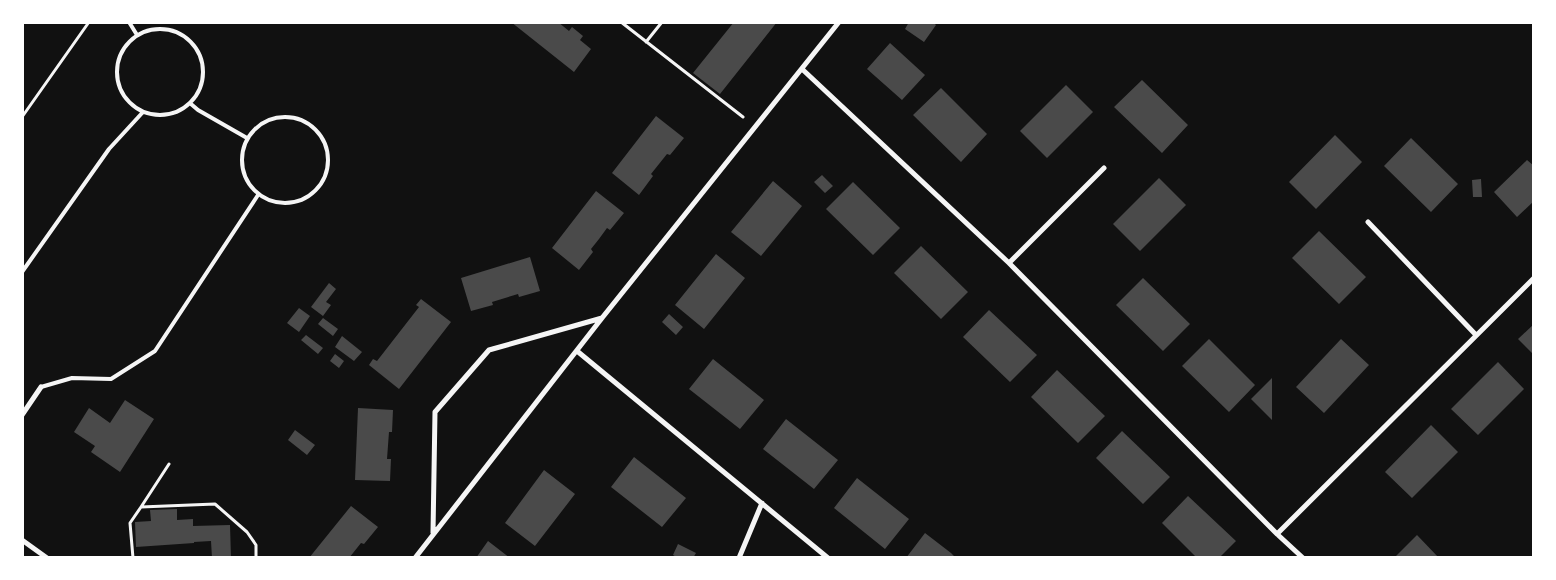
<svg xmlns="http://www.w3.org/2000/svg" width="1556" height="580" font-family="'Open Sans',sans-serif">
<rect width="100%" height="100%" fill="#111"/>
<path fill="#4a4a4a" d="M 511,22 L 558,22 L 569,31 L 572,27 L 583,36 L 580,40 L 591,49 L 574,72 Z
M 734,22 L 777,22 L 720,94 L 693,73 Z
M 909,22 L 933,22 L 936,25 L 924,42 L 905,29 Z
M 890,43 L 925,75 L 902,100 L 867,69 Z
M 1142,80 L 1188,125 L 1162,153 L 1114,107 Z
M 1066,85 L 1093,112 L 1047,158 L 1020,131 Z
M 941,88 L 987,134 L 961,162 L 913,115 Z
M 656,116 L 684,138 L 670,155 L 667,154 L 651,174 L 653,176 L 639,195 L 612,173 Z
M 1335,135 L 1362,162 L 1316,209 L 1289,182 Z
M 1411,138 L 1458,184 L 1431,212 L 1384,166 Z
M 1527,160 L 1534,166 L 1534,201 L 1517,217 L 1494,192 Z
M 822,175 L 833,186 L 825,193 L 814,182 Z
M 1159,178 L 1186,205 L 1140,251 L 1113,224 Z
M 1481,179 L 1482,197 L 1473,197 L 1472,180 Z
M 773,181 L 802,206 L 761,256 L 731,232 Z
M 853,182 L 900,228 L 873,255 L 826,209 Z
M 596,191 L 624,213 L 610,230 L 607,228 L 599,239 L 591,249 L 593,252 L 579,270 L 552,248 Z
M 1319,231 L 1366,277 L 1339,304 L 1292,258 Z
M 921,246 L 968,292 L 941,319 L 894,273 Z
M 716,254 L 745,278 L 704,329 L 675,305 Z
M 530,257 L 540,291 L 519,297 L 518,294 L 492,302 L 493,305 L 471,311 L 461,278 Z
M 1143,278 L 1190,324 L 1163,351 L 1116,305 Z
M 329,283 L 336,289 L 326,302 L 331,305 L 323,316 L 311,307 Z
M 421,299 L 451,322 L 399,389 L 369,365 L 373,359 L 377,361 L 419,307 L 416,305 Z
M 299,308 L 310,316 L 299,332 L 287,323 Z
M 989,310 L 1037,355 L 1010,382 L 963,337 Z
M 669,314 L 683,327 L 676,335 L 662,322 Z
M 323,318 L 338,329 L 333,336 L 318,324 Z
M 1534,324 L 1534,355 L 1518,339 Z
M 306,335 L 323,348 L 318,354 L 301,340 Z
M 342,336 L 362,352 L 354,361 L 335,347 Z
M 1209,339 L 1255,385 L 1229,412 L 1182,366 Z
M 1341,339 L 1369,365 L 1324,413 L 1296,387 Z
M 335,354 L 344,361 L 339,368 L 330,361 Z
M 713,359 L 764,400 L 740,429 L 689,389 Z
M 1498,362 L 1524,389 L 1478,435 L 1451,409 Z
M 1057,370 L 1105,416 L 1078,443 L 1031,397 Z
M 1272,378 L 1272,420 L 1251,399 Z
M 125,400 L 154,419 L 120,472 L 91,452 L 95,446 L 74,432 L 89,408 L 110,423 Z
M 358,408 L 393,410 L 392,432 L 389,432 L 387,459 L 391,459 L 390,481 L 355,480 Z
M 786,419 L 838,460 L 814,489 L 763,449 Z
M 1431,425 L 1458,452 L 1412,498 L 1385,472 Z
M 295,430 L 315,445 L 307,455 L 288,440 Z
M 1122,431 L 1170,477 L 1143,504 L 1096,458 Z
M 634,457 L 686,498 L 662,527 L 611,487 Z
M 544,470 L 575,494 L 535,546 L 505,523 Z
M 857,478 L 909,519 L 885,549 L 834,508 Z
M 1188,496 L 1236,541 L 1219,558 L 1197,558 L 1162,523 Z
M 351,506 L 378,527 L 364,544 L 361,543 L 349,558 L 309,558 Z
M 177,509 L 177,520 L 193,519 L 193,526 L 230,525 L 231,558 L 212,558 L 211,541 L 194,542 L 194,543 L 136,547 L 135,522 L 151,521 L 150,510 Z
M 925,533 L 951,553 L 956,558 L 906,558 Z
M 1417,535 L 1439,558 L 1394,558 Z
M 488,541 L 510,558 L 476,558 Z
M 678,544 L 696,553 L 693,558 L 678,558 L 673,555 Z"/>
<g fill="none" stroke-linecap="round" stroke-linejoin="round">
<path stroke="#f5f5f5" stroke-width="3" d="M 621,22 L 743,117
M 22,24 L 24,22
M 646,42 L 662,22
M 22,117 L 89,22
M 141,507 L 169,464
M 133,558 L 130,523 L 141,507 L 215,504 L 247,532 L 256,545 L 256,558"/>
<path stroke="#f5f5f5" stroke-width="4" d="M 129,22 L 137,35
M117 72a43 43 0 1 1 86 0a43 43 0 1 1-86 0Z
M 191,104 L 198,110 L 247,138
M242 160a43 43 0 1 1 86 0a43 43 0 1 1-86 0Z
M 22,272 L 109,149 L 143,112
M 41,387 L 72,378 L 111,379 L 155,351 L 258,195"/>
<path stroke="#f5f5f5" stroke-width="5" d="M 802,69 L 1009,263 L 1277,534 L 1303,558
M 1368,222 L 1476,335
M 1009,263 L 1104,168
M 577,351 L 828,558
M 22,415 L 41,387
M 433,533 L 435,412 L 489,350 L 602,318
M 1277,534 L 1534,278
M 22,540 L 47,558
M 415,558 L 602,318 L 839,22
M 739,558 L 762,503"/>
</g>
<rect width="1556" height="580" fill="none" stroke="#ffffff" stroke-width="48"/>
</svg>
